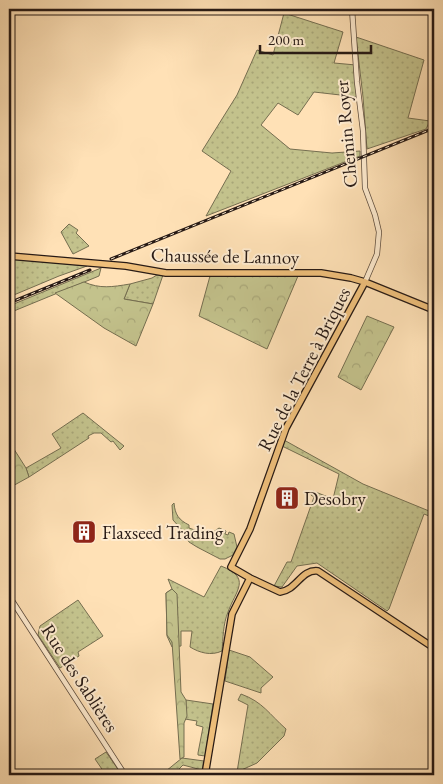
<svg xmlns="http://www.w3.org/2000/svg" width="443" height="784" font-family="'EB Garamond',serif">
<defs>
<pattern id="grass-dots" width="8" height="8" patternUnits="userSpaceOnUse" patternTransform="scale(1.25)"><rect width="8" height="8" fill="#c3c28c"/><path d="M2 2h.1M6 6h.1" fill="none" stroke="#a8a678" stroke-width="1.8" stroke-linecap="round"/></pattern>
<pattern id="forest-crowns" width="20" height="18" patternUnits="userSpaceOnUse" patternTransform="scale(1.25)"><rect width="20" height="18" fill="#c3c28c"/><path d="M2 6a3 3 0 1 1 6 0M12 15a3 3 0 1 1 6 0" fill="none" stroke="#a8a678"/></pattern>
</defs>
<rect width="100%" height="100%" fill="#ffe1b6"/>
<filter id="stains"><feTurbulence type="fractalNoise" baseFrequency=".004" numOctaves="4"/><feColorMatrix values="0 0 0 0 .2 0 0 0 0 .09 0 0 0 0 .02 0 0 0 .5 -.17"/></filter>
<radialGradient id="worn" r=".72"><stop offset=".6" stop-color="#630" stop-opacity="0"/><stop offset="1" stop-color="#630" stop-opacity=".3"/></radialGradient>
<path fill="url(#grass-dots)" stroke="#756e50" d="M 284,13 L 343,32 L 334,63 L 356,65 L 358,97 L 314,92 L 298,115 L 278,103 L 261,125 L 290,149 L 332,153 L 360,151 L 360,156 L 206,216 L 231,171 L 202,151 L 237,95 L 257,50 L 273,55 Z
M 356,37 L 424,60 L 408,118 L 430,121 L 426,129 L 367,149 L 363,97 Z
M 69,224 L 78,230 L 76,233 L 89,246 L 73,254 L 61,232 Z
M 9,258 L 87,266 L 59,276 L 9,297 Z
M 101,268 L 99,276 L 9,313 L 9,306 Z
M 157,275 L 163,275 L 153,304 L 124,299 L 130,284 L 152,278 Z
M 83,413 L 124,446 L 120,450 L 113,441 L 111,442 L 101,433 L 94,433 L 88,436 L 89,438 L 29,477 L 26,468 L 61,448 L 52,434 Z
M 284,440 L 363,484 L 434,513 L 434,518 L 424,514 L 389,609 L 387,611 L 317,563 L 297,566 L 282,587 L 274,586 L 287,562 L 291,562 L 314,497 L 311,495 L 313,491 L 333,499 L 339,474 L 282,446 Z
M 174,503 C 175,515 179,520 189,525 L 189,528 L 209,535 L 219,528 L 226,531 L 225,534 L 228,535 L 229,532 L 234,534 L 237,547 L 233,555 L 225,559 L 220,559 L 197,547 L 189,542 L 183,531 L 173,520 L 172,505 Z
M 221,566 C 252,578 236,590 228,612 C 223,624 223,639 222,651 C 211,656 200,653 190,647 L 192,631 L 181,631 L 181,646 L 172,647 L 167,636 L 166,593 L 172,589 L 168,579 L 204,597 Z
M 78,600 L 103,636 L 78,652 L 79,656 L 60,668 L 38,635 L 40,626 Z
M 229,650 L 250,657 L 273,677 L 261,688 L 261,693 L 225,681 Z
M 241,694 C 263,702 269,714 286,729 L 284,736 L 257,763 L 237,772 L 248,705 L 238,700 Z
M 186,700 L 213,704 L 205,756 L 198,755 L 198,753 L 203,727 L 196,725 L 197,721 L 185,719 Z
M 106,752 L 122,775 L 106,775 L 95,759 Z
M 182,758 L 204,761 L 202,770 L 183,765 L 176,772 L 179,775 L 170,775 L 166,771 Z"/>
<path fill="url(#forest-crowns)" stroke="#756e50" d="M 210,276 L 298,276 L 267,349 L 199,316 Z
M 84,282 C 100,289 112,287 130,284 L 124,299 L 153,304 L 136,346 L 104,328 L 55,293 Z
M 367,316 L 394,327 L 361,390 L 338,377 Z
M 12,446 L 26,468 L 29,477 L 9,488 L 9,448 Z
M 172,589 L 177,594 L 181,692 L 186,700 L 187,716 L 184,723 L 184,757 L 180,759 L 172,642 L 167,635 L 166,593 Z"/>
<g fill="none" stroke-linecap="round" stroke-linejoin="round">
<defs>
<path id="minor" d="M 352,9 L 357,82 L 363,131 L 365,188 L 375,215 L 379,232 L 377,254 L 365,282
M 9,596 L 125,775"/>
<path id="major" d="M 9,256 L 126,266 L 166,273 L 321,273 L 351,278 L 365,282 L 434,310
M 365,282 L 286,428 L 250,529 L 231,567 L 250,578 L 280,592 C 297,590 301,569 318,571 L 434,648
M 205,775 L 232,614 L 250,578"/>
</defs>
<use href="#minor" stroke="#5d4c3d" stroke-width="6"/>
<use href="#major" stroke="#271a15" stroke-width="8"/>
<use href="#minor" stroke="#ffecd0" stroke-width="4.5"/>
<use href="#major" stroke="#f0c07b" stroke-width="5.5"/>
<defs>
<path id="rail" d="M 111,259 L 434,128
M 9,303 L 90,270"/>
</defs>
<use href="#rail" stroke="#271a15" stroke-width="3"/>
<use href="#rail" stroke="#ffecd0" stroke-width="1" stroke-dasharray="4" stroke-linecap="butt"/>
</g>
<defs>
<symbol id="building-square" viewBox="-11 -11 22 22"><rect x="-9" y="-9" width="18" height="18" rx="4" fill="#8f2418" stroke="#ffecd0"/><path d="M-4-6H4V6H1V3H-1V6H-4ZM-2.5-4.3h1.7v1.8h-1.7ZM.8-4.3h1.7v1.8H.8ZM-2.5-1h1.7V.8h-1.7ZM.8-1h1.7V.8H.8Z" fill="#fff"/></symbol>
</defs>
<g fill-rule="evenodd">
<use href="#building-square" x="273" y="484" width="28" height="28"/>
<use href="#building-square" x="70" y="518" width="28" height="28"/>
</g>
<g text-anchor="middle" dominant-baseline="central" stroke-width="4" stroke-linejoin="round" paint-order="stroke">
<g font-size="19" fill="#271a15" stroke="#ffecd0">
<text transform="translate(346 134) rotate(-95)">Chemin Royer</text>
<text transform="translate(225 256) rotate(1)">Chaussée de Lannoy</text>
<text transform="translate(304 369) rotate(-63)">Rue de la Terre à Briques</text>
<text transform="translate(80 678) rotate(57)">Rue des Sablières</text>
</g>
<g font-size="19" fill="#271a15" stroke="#ffecd0" text-anchor="start">
<text x="304" y="498">Desobry</text>
<text x="102" y="532">Flaxseed Trading</text>
</g>
</g>
<rect width="443" height="784" fill="none" stroke="#ffe1b6" stroke-width="30"/>
<rect x="10" y="10" width="423" height="764" fill="none" stroke="#271a15" stroke-width="2.5"/>
<rect x="15" y="15" width="413" height="754" fill="none" stroke="#271a15"/>
<path d="M260 45v8h111v-8" fill="none" stroke="#271a15" stroke-width="2.5"/>
<text x="268" y="45" font-size="15" fill="#271a15" stroke="#ffecd0" stroke-width="4" paint-order="stroke">200 m</text>
<rect width="100%" height="100%" filter="url(#stains)"/>
<rect width="100%" height="100%" fill="url(#worn)"/>
</svg>
